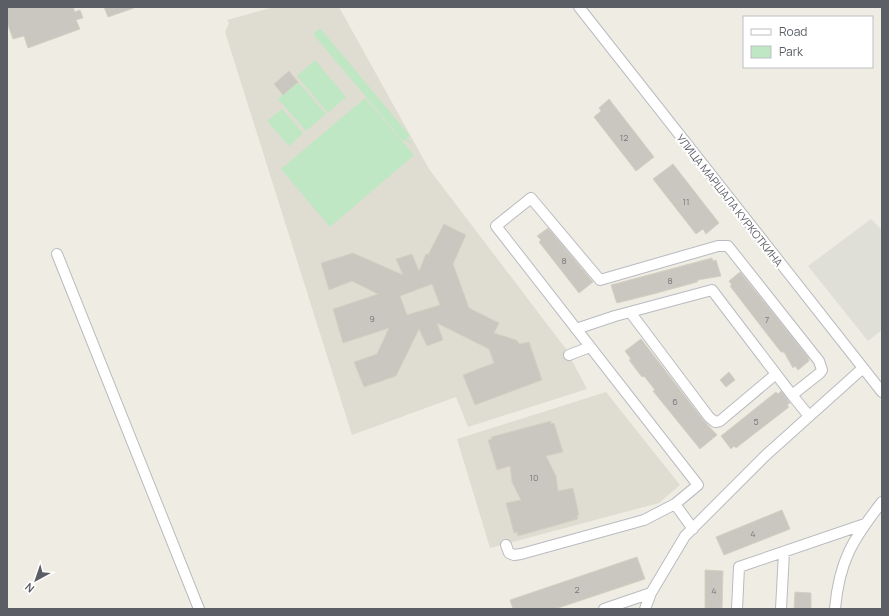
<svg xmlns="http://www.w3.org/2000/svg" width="889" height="616" font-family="Manrope,sans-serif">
<rect width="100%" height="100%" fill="#efede3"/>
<path fill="#dfdfd8" d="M 871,219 L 882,230 L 882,330 L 868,341 L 808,266 Z"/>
<path fill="#dfddd2" d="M 274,7 L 339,7 L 429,169 L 566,349 L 587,389 L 468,427 L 456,397 L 352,435 L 225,32 L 229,23 L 227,20 Z
M 606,392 L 680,485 L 659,503 L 490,548 L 457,439 Z"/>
<path fill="#bfe7c3" d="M 320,28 L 410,136 L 407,138 L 411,142 L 410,144 L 406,139 L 403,141 L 313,34 Z
M 315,60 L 346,97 L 328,113 L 297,76 Z
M 298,82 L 326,114 L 306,131 L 278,99 Z
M 365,98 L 414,155 L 330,227 L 281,169 Z
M 282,109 L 303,133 L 289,146 L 267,121 Z"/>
<path fill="#cac7c1" stroke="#d4d0c2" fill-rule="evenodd" d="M 7,7 L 73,7 L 75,12 L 80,10 L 83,18 L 76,20 L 80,29 L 28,48 L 24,36 L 13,39 L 7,22 Z
M 104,7 L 133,7 L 134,8 L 108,17 Z
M 289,71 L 298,82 L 283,95 L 274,84 Z
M 609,99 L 654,157 L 636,171 L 594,117 L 601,111 L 599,108 Z
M 673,164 L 719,223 L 706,234 L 703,229 L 696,234 L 653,179 Z
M 444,224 L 466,235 L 453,264 L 469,308 L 499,323 L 494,333 L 516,340 L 520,344 L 529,342 L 542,380 L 475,405 L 463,375 L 494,363 L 489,349 L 437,323 L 443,340 L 427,346 L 419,329 L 396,376 L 364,387 L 354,362 L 377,354 L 389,328 L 343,343 L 333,309 L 378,294 L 352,281 L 329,290 L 321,263 L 353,253 L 403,275 L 396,259 L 412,254 L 419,271 L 426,254 L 428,255 ZM 432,284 L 440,305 L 407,315 L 400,296 Z
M 548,228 L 593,282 L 579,293 L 539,242 L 541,240 L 537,236 Z
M 712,258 L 713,261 L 716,260 L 721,276 L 698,280 L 697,282 L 653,294 L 617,303 L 616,301 L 611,285 Z
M 740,272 L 808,357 L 809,361 L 798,370 L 795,366 L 793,368 L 784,352 L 781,352 L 770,338 L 730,286 L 732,285 L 729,281 Z
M 641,339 L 704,421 L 717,435 L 700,449 L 653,391 L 655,390 L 644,376 L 642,377 L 629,360 L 631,359 L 625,351 Z
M 729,372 L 735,380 L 726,387 L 720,380 Z
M 781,391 L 790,403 L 787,405 L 789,407 L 736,448 L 734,446 L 731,449 L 721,436 L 776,392 L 778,394 Z
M 551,421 L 551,424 L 554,423 L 563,452 L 546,456 L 556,476 L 558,491 L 573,488 L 579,515 L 577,515 L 578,519 L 518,536 L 517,532 L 514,533 L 506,503 L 521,500 L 512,482 L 510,466 L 497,470 L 488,440 L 492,439 L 491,437 Z
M 782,510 L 790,529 L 724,555 L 716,537 Z
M 637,557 L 645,579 L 555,609 L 513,609 L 510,600 Z
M 705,570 L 723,571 L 722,609 L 705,609 Z
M 795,592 L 811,593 L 811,609 L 794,609 Z"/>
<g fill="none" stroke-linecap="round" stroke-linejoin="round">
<defs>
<path id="minor" d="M 579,7 L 882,392
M 57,254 L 199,609
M 630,312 L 709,417 L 715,422 L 720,421 L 776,374
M 576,329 L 615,316 L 712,290 L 792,395
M 569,355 L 590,347
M 693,529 L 675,504 L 698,485 L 496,226 L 531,198 L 600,280 L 718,246 L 728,246 L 819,361 L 822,370 L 820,373 L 792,395 L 809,416
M 506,545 L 509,553 L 514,555 L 521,554 L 644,520 L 675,504
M 604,609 L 651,593
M 645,609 L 651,593 L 685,536 L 766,455 L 863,368
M 737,609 L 739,567 L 865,524
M 781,609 L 784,552
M 835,609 C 839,561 853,539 882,502"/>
</defs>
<use href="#minor" stroke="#b8bbc0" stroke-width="12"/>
<use href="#minor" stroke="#fff" stroke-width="10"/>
</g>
<g text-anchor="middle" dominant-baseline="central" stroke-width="4" stroke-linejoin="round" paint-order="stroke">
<g font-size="9" fill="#77797c">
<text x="624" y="137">12</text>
<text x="686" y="201">11</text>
<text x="564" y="260">8</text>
<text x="670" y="280">8</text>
<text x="372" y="318">9</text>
<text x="767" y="319">7</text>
<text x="675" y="401">6</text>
<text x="756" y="421">5</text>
<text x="534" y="477">10</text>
<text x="753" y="533">4</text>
<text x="577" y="589">2</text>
<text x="714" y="590">4</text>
</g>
<g font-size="11" fill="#5b5f65" stroke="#fff">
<text transform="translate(730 200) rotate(52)">УЛИЦА МАРШАЛА КУРКОТКИНА</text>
</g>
</g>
<rect width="889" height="616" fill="none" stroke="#5b5f65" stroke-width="16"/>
<rect x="743" y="16" width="130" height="52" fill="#ffffff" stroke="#bdbfc1"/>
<rect x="751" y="29" width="20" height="6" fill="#ffffff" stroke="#bdbfc1"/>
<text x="779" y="36" font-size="12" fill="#5b5f65">Road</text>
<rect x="751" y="46" width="20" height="12" fill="#bfe7c3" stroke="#bdbfc1"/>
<text x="779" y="56" font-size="12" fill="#5b5f65">Park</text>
<g transform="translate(36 580) rotate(220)" stroke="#ffffff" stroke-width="3" paint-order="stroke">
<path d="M0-3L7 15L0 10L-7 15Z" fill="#5b5f65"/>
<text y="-6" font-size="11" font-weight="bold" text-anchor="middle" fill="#5b5f65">N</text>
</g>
</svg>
